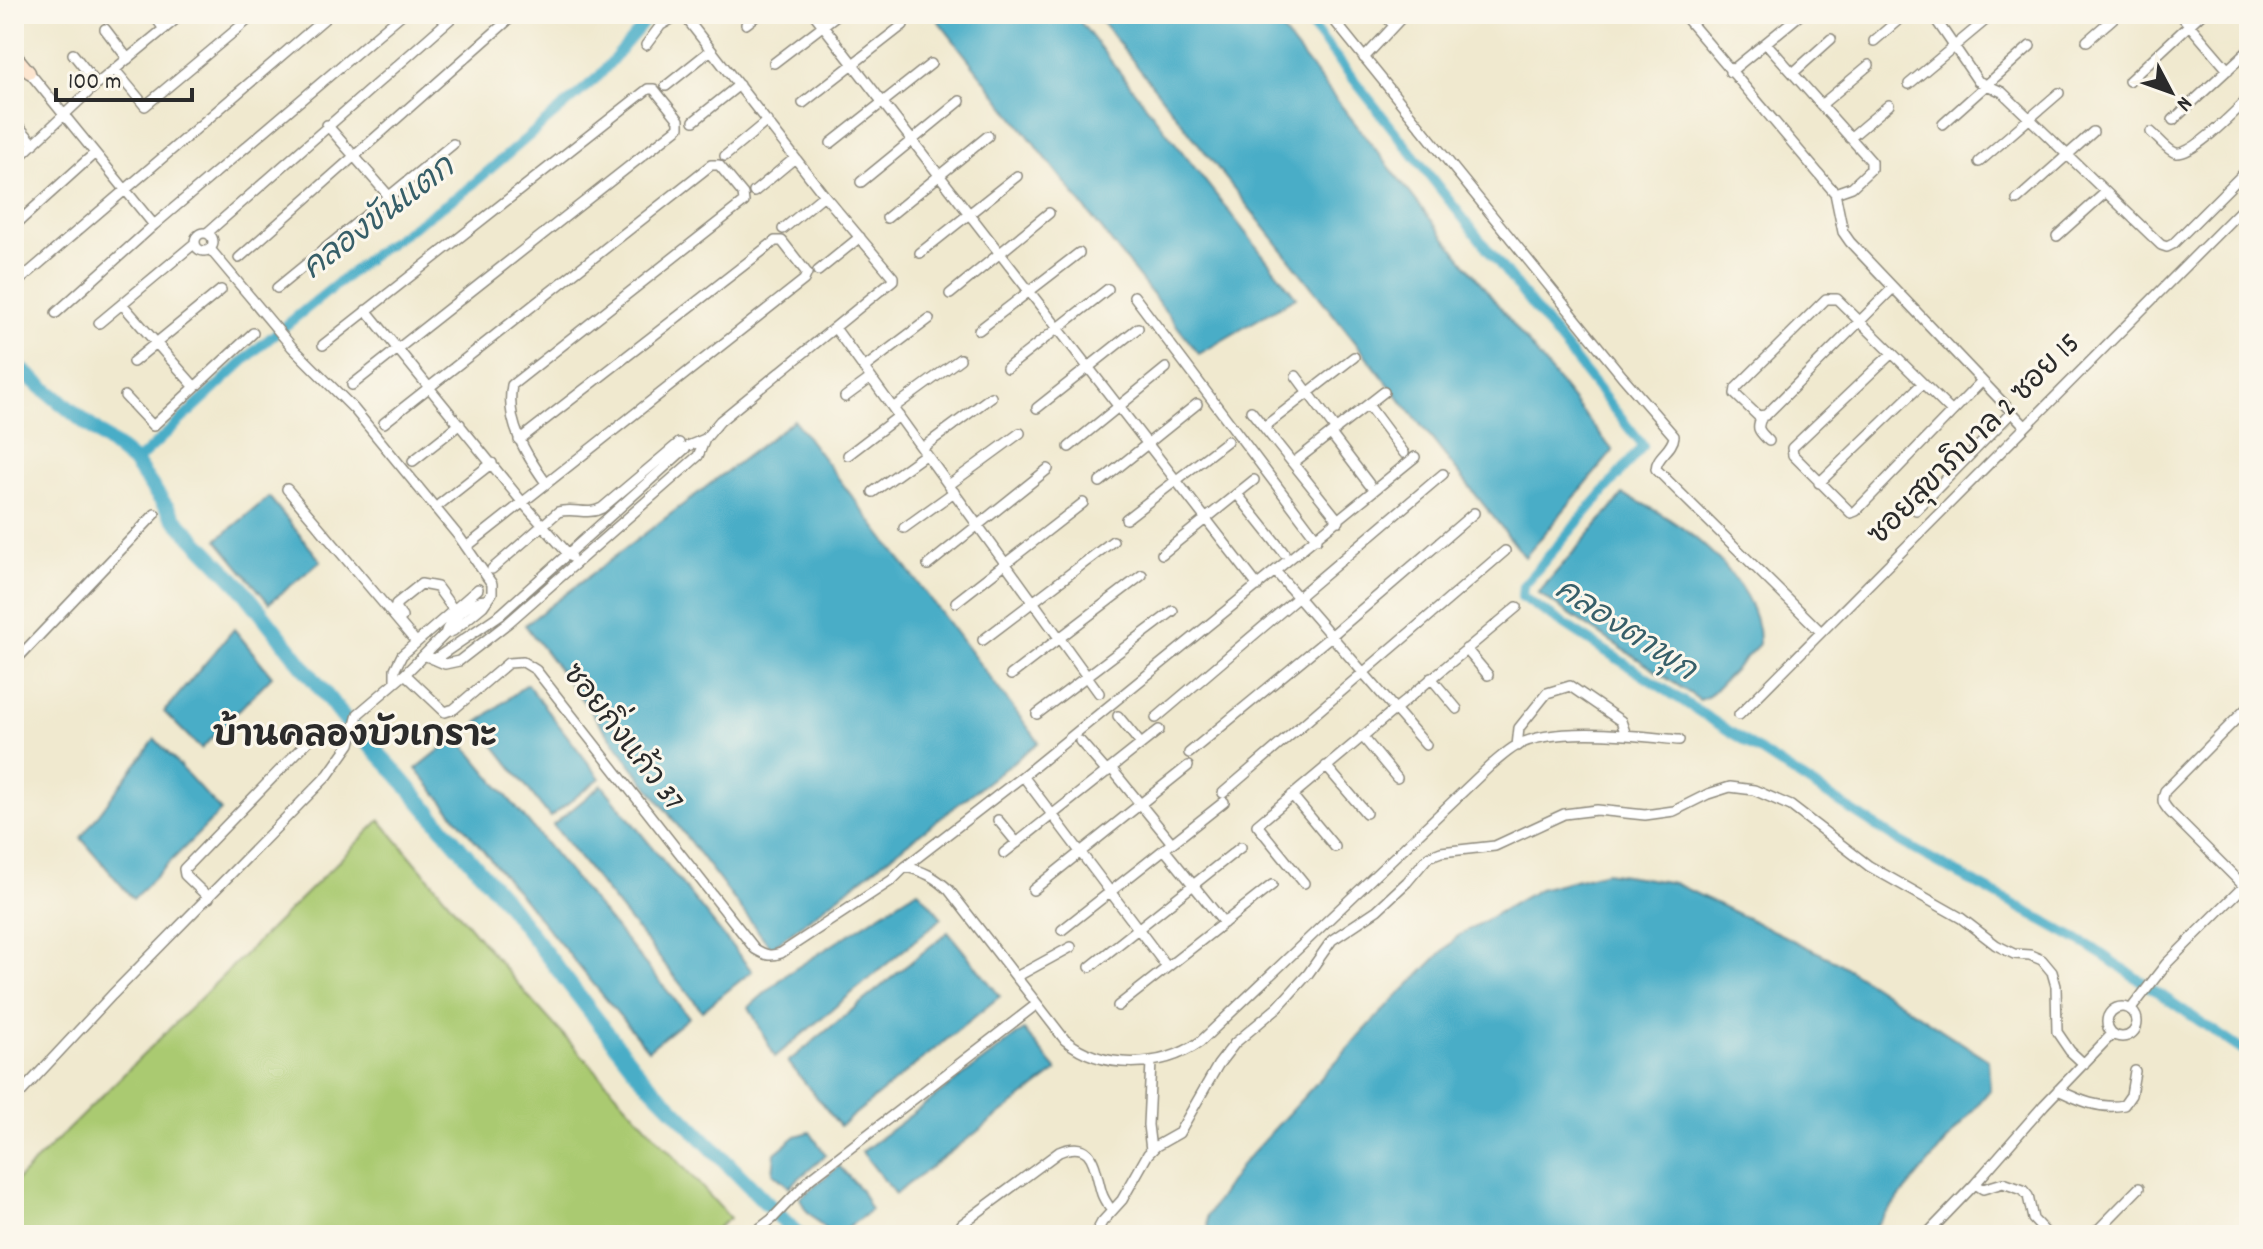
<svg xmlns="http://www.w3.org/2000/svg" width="2263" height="1249" font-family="Dekko,'Playpen Sans Thai',sans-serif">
<rect width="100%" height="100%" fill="#fbf7ec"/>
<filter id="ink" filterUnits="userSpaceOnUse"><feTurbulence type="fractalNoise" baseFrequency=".0125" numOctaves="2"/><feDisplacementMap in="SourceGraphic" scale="16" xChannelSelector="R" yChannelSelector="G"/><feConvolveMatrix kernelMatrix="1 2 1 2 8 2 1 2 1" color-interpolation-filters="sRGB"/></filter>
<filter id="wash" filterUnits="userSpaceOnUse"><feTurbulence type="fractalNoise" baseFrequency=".006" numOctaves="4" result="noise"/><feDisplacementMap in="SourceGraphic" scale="32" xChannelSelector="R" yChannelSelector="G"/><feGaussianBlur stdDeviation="1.8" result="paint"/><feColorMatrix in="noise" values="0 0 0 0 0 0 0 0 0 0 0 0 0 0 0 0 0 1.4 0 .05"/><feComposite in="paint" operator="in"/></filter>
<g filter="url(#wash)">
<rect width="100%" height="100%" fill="#f0e9cf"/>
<path fill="#aaca71" stroke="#6a7a4e" stroke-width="2" d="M 380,820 L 528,996 L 730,1218 L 708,1235 L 14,1235 L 14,1183 Z"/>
<path fill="#48adc7" stroke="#3a6c79" stroke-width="2" d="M 933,14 L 1074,14 L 1296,297 L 1199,354 Z
M 1096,14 L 1269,14 L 1613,451 L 1525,557 Z
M 794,420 L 1039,742 L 771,948 L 525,625 Z
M 1623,495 C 1678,516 1761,580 1759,644 L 1709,696 L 1700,700 L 1538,593 Z
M 269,497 L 321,561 L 269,603 L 217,540 Z
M 234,629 L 272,676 L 201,749 L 164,712 Z
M 527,684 L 600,778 L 550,817 L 477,723 Z
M 457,736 L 689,1017 L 648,1050 L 416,769 Z
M 155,739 L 221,811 L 133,899 L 81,838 Z
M 602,785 L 752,971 L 702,1011 L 553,825 Z
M 1606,872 L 1674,883 L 1836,961 L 1988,1060 L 1990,1090 L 1868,1235 L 1208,1235 L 1207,1216 L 1242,1164 L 1377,1017 L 1458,936 L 1539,889 Z
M 918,890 L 942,918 L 775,1057 L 749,1007 L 787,974 Z
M 948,932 L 1000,996 L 840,1126 L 788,1062 Z
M 1024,1030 L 1057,1071 L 895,1194 L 862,1152 Z
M 810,1132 L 826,1155 L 789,1187 L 773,1173 L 775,1153 L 796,1136 Z
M 839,1166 L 860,1189 L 871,1210 L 838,1235 L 831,1235 L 805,1209 L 800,1198 Z"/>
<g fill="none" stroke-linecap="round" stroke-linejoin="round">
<path stroke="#48adc7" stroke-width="10" d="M 1302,14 L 1643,446 L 1523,586 L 1522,597 L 1899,841 L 2091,947 L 2249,1055
M 135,463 L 258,348 L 374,254 L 466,190 L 599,76 L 652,14"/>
<path stroke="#48adc7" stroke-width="16" d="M 14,364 L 135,463 L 174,518 L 240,586 L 343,717 L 390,766 L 503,898 L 638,1073 L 798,1235"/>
</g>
</g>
<g filter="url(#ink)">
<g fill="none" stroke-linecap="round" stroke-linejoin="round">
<defs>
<path id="street" d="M 153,14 L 164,29
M 814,14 L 1258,586
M 1329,14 L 1622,376 L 1674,436 C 1673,450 1656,456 1656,469 L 1821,632
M 1383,14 L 1394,25
M 1683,14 L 1835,193 L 1843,232 L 1850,242 L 2025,426
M 1932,14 L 1978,81 L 2002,92 L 2161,245 L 2167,247 L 2173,244 L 2249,168
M 2180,14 L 2228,70
M 746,24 L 759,14
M 105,29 L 128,59
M 1874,41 L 1905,14
M 2087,41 L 2118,14
M 1766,43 L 1871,161 L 1871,169 L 1852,187 L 1835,193
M 646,45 L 661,25 L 680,14
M 73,54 L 97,84
M 1364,58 L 1405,14
M 774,63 L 838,14
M 115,70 L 145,106 L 255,14
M 29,72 L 154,225
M 1730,72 L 1801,14
M 1793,73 L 1831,39
M 2129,81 L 2201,14
M 1909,84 L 1993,14
M 666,86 L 711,50
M 803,103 L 903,25
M 1821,105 L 1869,65
M 2173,120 L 2249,50
M 14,121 L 34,144
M 694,121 L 739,85
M 1943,124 L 2030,46
M 327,125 L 388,195
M 2151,132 C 2158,138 2168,151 2176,153 C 2193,156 2236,110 2249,98
M 1850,138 L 1889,105
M 831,143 L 931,64
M 725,156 L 767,121
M 14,162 L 97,84 L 182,14
M 1979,162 L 2059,93
M 861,182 L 960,101
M 754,192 L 795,158
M 2017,200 L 2093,132
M 887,218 L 988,136
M 14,226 L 95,153
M 783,229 L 824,195
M195 242a9 9 0 1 1 18 0a9 9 0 1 1-18 0Z
M 207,233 L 456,14
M 2057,236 L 2106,192
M 210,249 L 292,347 L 354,409 L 460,538 L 492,584 L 492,593 L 483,606 L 453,631 L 445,634 L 424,655
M 920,253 L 1017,176
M 239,258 L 515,14
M 818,271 L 860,237
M 14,272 L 20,280 L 330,14
M 277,288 L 453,144
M 1893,288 L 1766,415 L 1758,416 L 1735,394 L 1736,388 L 1826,299 L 1837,299 L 1952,412
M 950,294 L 1049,213
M 1134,296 L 1317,539
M 122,304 L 194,386
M 366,310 L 523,503 L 571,557
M 56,313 L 154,225 L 402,14
M 99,323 L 195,243
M 835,328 L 1099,693
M 979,330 L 1079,253
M 323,345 L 648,89 L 654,89 L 679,120 L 679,127 L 352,385
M 1891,354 L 1792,448 L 1793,455 L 1851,513 L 1856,511 L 1982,381
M 133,362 L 221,290
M 864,368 L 929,319
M 1007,368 L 1108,289
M 1296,376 L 1336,430
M 125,396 L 153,426 L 253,333
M 845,397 L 871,378
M 1368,405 L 1404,453
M 893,408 L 960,359
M 1037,408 L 1138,328
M 1251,411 L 1339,521
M 1762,417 C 1755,429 1760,432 1769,441
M 384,423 L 711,165 L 719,165 L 743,194 L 744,202 L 512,385 C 505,422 526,455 546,483
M 1264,427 L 1354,357
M 1331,434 L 1369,484
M 1069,447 L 1166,368
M 922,448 L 991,397
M 848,455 L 899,416
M 413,461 L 460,424
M 1293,463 L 1384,392
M 1100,482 L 1197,404
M 1819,483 L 1922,384
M 949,485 L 1020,433
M 287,489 L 416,642
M 873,492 L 926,454
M 1237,494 L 1284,553
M 440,504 L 492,463
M 1916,510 L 2012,412
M 1126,519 L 1227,441
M 904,528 L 954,492
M 470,544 L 804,280 L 807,273 L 782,241 L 775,241 L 519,440
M 1162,554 L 1254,480
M 928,565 L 1048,469
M 492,569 L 558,512 C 573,507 588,516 602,508 L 679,443
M 1276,572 L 1426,745
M 956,602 L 1083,503
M 402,617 L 396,609 L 396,604 L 421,584 L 437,587 L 453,609
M 445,634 C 448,621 472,600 485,600
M 983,640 L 1113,541
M 1466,649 L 1488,675
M 435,659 L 501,614 L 688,446 L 705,439
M 14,662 L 155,514
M 405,674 L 424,655 L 445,664 L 459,661 L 508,623 L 698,456 L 705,439 L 720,421 L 893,280 L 893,277 L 824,195 L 683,14
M 1011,675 L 1142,575
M 1431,678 L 1457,709
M 395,680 L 395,669 L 402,655 L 478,589
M 1037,714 L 1173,611
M 1739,715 L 2249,202
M 1118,716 L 1141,744
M 1156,718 L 1443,474
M 1362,736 L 1397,778
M 1080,741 L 1107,772
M 1517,746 L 1519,728 L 1547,693 L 1570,686 L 1621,721 L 1626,735
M 1189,753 L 1331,636 L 1474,513
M 1326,766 L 1366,813
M 1111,768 L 1172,843
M 1023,776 L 1167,967
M 1223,793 L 1505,551
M 1292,795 L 1335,847
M 998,820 L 1017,843
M 1164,849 L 1224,923
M 1004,853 L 1159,730
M 905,867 L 1023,776 L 1415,457
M 1304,883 L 1257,825 L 1517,607
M 2244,886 L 2170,812 C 2163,804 2161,801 2165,791 L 2249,706
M 1033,890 L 1188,766
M 209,898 L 185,875 L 184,869 L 309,740
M 1062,930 L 1224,802
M 1090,967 L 1241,847
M 1016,977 L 1071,947
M 1118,1006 L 1272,885
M2107 1022a15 15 0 1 1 30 0a15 15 0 1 1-30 0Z
M 2131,1009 L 2166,964 L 2249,881
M 1151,1062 L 1148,1125 L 1151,1150
M 2058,1090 C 2079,1100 2100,1110 2124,1105 L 2131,1095 L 2135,1071
M 14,1100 L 112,995 L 328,775 L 350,744 L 358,714 L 405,674 L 445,712 L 454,709 L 508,663 L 523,662 L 536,670 L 755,949 C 765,955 770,957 781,953 L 892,880 L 905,867 C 924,871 935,877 949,890 L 1065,1040 C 1102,1070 1161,1069 1200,1042 L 1491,765 C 1499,759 1507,751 1516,746 C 1552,725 1638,736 1679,740
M 1975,1184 L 1983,1189 L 2003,1183 L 2023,1190 L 2028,1196 L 2033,1219 L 2048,1235
M 751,1235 L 772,1219 L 810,1179 L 1037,1004
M 955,1235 L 962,1224 L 1059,1152 C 1096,1137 1094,1170 1102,1194 C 1104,1200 1108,1205 1112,1211
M 1095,1235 L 1102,1222 L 1122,1200 L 1148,1154 L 1156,1146 L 1179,1133 L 1218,1065 L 1235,1043 L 1278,1007 L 1308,974 L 1332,940 L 1377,910 L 1407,882 L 1428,857 L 1441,852 L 1495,846 L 1564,814 L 1597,810 L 1645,815 L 1674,811 L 1708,794 L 1730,787 L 1754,790 L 1791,806 L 1869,866 L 1961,918 L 1996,945 L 2014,954 L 2030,955 L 2042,960 L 2052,972 L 2056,986 L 2057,1032 L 2070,1051 L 2084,1064
M 1926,1235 L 1975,1184 L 2044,1105 L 2112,1034
M 2093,1235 L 2139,1188"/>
<path id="secondary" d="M 14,54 L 29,72"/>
</defs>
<use href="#street" stroke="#8e8a7d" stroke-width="12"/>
<use href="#secondary" stroke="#8e8a7d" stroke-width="15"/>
<use href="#street" stroke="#fff" stroke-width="9"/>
<use href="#secondary" stroke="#fce5cf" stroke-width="12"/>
</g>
</g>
<g text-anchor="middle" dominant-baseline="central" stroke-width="6" stroke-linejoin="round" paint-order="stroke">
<g font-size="30" fill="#2b2b2b" stroke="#fbf7ec">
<text transform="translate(1976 441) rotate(-45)">ซอยสุขาภิบาล 2 ซอย 15</text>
<text transform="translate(621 739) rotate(52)">ซอยกิ่งแก้ว 37</text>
</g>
<g font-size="32" font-style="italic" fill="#375f69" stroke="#fbf7ec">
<text transform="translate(380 220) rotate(-37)">คลองขันแตก</text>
<text transform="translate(1624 632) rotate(33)">คลองตาพุก</text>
</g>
<g font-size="34" font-weight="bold" fill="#2b2b2b" stroke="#fbf7ec">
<text x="355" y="738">บ้านคลองบัวเกราะ</text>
</g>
</g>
<rect width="2263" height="1249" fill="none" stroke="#fbf7ec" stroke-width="48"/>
<g transform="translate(2171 92) rotate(131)" stroke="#fbf7ec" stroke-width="6" paint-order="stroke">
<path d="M0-6L14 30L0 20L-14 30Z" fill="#2b2b2b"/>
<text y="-12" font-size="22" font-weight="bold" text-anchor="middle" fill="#2b2b2b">N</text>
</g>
<path d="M56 88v12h136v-12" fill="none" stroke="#2b2b2b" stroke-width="4"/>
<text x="68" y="88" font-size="24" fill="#2b2b2b" stroke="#fbf7ec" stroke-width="6" paint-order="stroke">100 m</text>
</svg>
